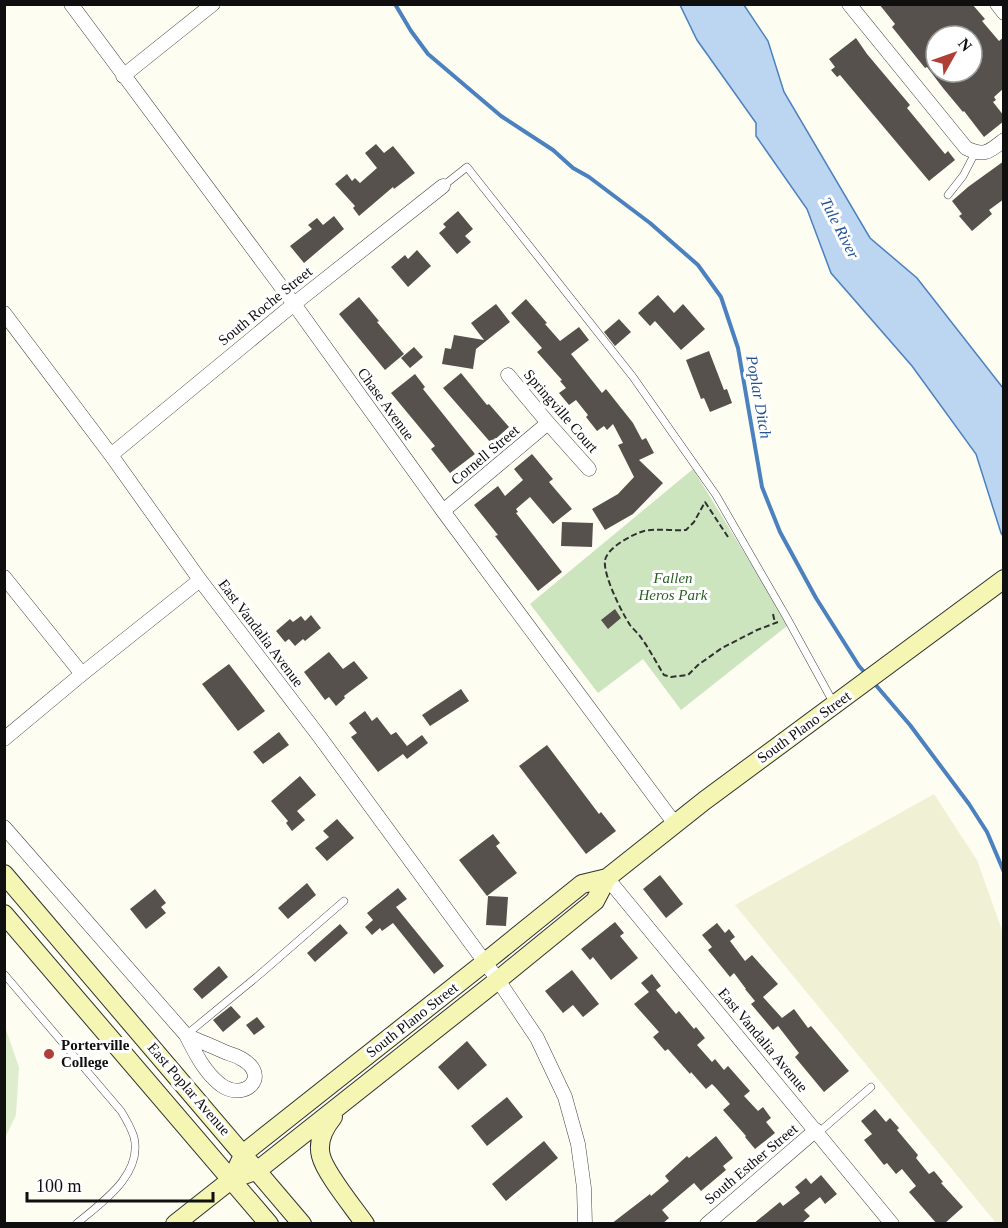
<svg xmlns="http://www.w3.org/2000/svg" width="1008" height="1228" font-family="Georgia,serif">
<rect width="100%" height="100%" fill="#fdfdf2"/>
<path fill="#f0f1d4" d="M 934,794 L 977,860 L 1003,933 L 1003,1223 L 996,1223 L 735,905 Z"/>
<path fill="#cde5be" d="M 693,469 L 764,585 L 787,626 L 681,710 L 643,659 L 598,693 L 530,604 Z"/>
<path fill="#dfedcf" d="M 5,1027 L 19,1067 L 16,1115 L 5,1138 Z"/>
<path fill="#bcd5f0" stroke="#4b81be" stroke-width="1.5" d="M 680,5 L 744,5 L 768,41 L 784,92 L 870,238 L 917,278 L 1003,388 L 1003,536 L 1001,533 L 976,454 L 912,366 L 831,273 L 807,209 L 756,136 L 756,123 L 697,40 Z"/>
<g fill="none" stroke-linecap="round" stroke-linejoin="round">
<path stroke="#4b81be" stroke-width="4" d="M 395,4 L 411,31 L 428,54 L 501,116 L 553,150 L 573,168 L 589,177 L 650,223 L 698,265 L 721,297 L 738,348 L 762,487 L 780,532 L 816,598 L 859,666 L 867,675
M 874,683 L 910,725 L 969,804 L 987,832 L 1004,872"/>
</g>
<path fill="#56514c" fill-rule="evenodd" d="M 879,4 L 972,4 L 985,19 L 982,21 L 999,41 L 1004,37 L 1004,88 L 994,97 L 996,100 L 993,102 L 1004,116 L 1004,121 L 984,137 L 964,111 L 963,112 L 943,88 L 927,67 L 925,68 L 892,27 L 895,24 ZM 936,36 L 972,36 L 972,72 L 936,72 Z
M 856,38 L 867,54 L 910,105 L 907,108 L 945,154 L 948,151 L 955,160 L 929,181 L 840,75 L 837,77 L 831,70 L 835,67 L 829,59 Z
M 376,144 L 384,153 L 393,146 L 415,173 L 394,189 L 393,187 L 359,216 L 353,208 L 355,206 L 335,184 L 347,174 L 352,181 L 355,178 L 360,183 L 377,168 L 365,153 Z
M 1004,161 L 1004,199 L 989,210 L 992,214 L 972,231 L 959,216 L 962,214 L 952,201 L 968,187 Z
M 458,211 L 473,229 L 465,236 L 471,242 L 457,254 L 439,233 L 446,227 L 443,224 Z
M 334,216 L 344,229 L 304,263 L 290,246 L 312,229 L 308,225 L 317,218 L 323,225 Z
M 417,250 L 431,266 L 408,287 L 391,267 L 405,255 L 408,259 Z
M 658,295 L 674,313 L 683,304 L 705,329 L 681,350 L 655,321 L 650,326 L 638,313 Z
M 359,297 L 379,321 L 377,322 L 404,354 L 385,370 L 339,314 Z
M 526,299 L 547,323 L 545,324 L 560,341 L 579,327 L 589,340 L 571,354 L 602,393 L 606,389 L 633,423 L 642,440 L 646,438 L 654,453 L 639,460 L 663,483 L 633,514 L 605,530 L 592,509 L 618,494 L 634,477 L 618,445 L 623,443 L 613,424 L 607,430 L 604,426 L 597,431 L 586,417 L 588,415 L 576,400 L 569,405 L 559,393 L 566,388 L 560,381 L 562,380 L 537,352 L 542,348 L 511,313 Z
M 496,304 L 510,322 L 476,349 L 473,369 L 442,364 L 445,348 L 451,349 L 454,335 L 484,340 L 471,323 Z
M 619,319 L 631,332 L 615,346 L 604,332 Z
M 414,347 L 423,357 L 410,368 L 401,358 Z
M 709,351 L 724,390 L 727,389 L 732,403 L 710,412 L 704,398 L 701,399 L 686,360 Z
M 461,373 L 487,405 L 489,404 L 509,427 L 491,443 L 443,388 Z
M 415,374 L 425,387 L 423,389 L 475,454 L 450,473 L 431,449 L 435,446 L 391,393 Z
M 532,454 L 553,479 L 549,482 L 572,509 L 553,524 L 530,497 L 516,509 L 518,512 L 516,513 L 562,572 L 538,591 L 495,536 L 498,535 L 474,505 L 498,486 L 505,496 L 523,480 L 514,469 Z
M 562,522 L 593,523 L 592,547 L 561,546 Z
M 615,609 L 621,618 L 608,629 L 601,620 Z
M 311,615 L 321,628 L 305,641 L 303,639 L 295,646 L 289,639 L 285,642 L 276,631 L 290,619 L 293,622 L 301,616 L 305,621 Z
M 329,652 L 343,669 L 354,661 L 368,678 L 344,696 L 345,698 L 336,706 L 329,697 L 325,700 L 304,672 Z
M 229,664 L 265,711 L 238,731 L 202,684 Z
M 461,689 L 469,701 L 430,726 L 422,715 Z
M 365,711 L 372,721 L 377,717 L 391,735 L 396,732 L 407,746 L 422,735 L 428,743 L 407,759 L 403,754 L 378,772 L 351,737 L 357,733 L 349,723 Z
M 279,732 L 289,745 L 263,764 L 253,752 Z
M 547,745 L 599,814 L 601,812 L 616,831 L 586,854 L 519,766 Z
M 300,776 L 316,795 L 297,811 L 305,820 L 292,831 L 286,823 L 288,821 L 271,801 Z
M 337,819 L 354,838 L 327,861 L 315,848 L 329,837 L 323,831 Z
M 493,834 L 500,843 L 496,846 L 517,873 L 487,896 L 459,860 Z
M 660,875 L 683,904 L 666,918 L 643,889 Z
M 307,883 L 316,895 L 288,919 L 278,908 Z
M 398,888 L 407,899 L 396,907 L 444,966 L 434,974 L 393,923 L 382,931 L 380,928 L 372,935 L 365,927 L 373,920 L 367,913 Z
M 155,889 L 166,903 L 161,907 L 166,913 L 146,929 L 130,909 Z
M 488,896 L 508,897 L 506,926 L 486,925 Z
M 615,922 L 624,933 L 620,936 L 638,958 L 611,980 L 593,957 L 590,960 L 581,949 Z
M 717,923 L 725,933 L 729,929 L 735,937 L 730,941 L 745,961 L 752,955 L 778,984 L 763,997 L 782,1018 L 794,1009 L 808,1028 L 811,1026 L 849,1071 L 824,1092 L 795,1057 L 799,1053 L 778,1026 L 773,1030 L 751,1004 L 755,1001 L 745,989 L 746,989 L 734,973 L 730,977 L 708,950 L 712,947 L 702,935 Z
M 340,924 L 348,933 L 315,962 L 307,953 Z
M 219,966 L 228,977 L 202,999 L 193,989 Z
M 572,970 L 599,1004 L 583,1017 L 573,1005 L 563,1013 L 545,991 Z
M 652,974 L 661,986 L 656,990 L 676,1014 L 679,1011 L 694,1029 L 696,1027 L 705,1038 L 697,1045 L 712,1062 L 715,1059 L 724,1070 L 728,1066 L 750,1091 L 744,1096 L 758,1111 L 763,1107 L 771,1118 L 766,1122 L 775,1133 L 755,1149 L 745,1137 L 746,1136 L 723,1110 L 730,1104 L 716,1088 L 712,1084 L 706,1089 L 691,1072 L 690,1074 L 668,1049 L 665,1051 L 653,1037 L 659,1032 L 634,1004 L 649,992 L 641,983 Z
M 231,1006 L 241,1017 L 223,1032 L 213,1020 Z
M 257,1017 L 265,1027 L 254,1035 L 246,1025 Z
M 467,1041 L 487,1065 L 458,1090 L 438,1067 Z
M 507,1097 L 523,1117 L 487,1146 L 471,1126 Z
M 875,1109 L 886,1122 L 890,1118 L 899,1128 L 897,1130 L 918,1155 L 916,1158 L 929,1174 L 934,1171 L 943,1182 L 941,1183 L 963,1207 L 944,1224 L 937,1224 L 909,1192 L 916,1186 L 902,1169 L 896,1174 L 887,1163 L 884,1165 L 864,1140 L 872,1134 L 861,1121 Z
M 716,1136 L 733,1158 L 723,1166 L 726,1170 L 701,1191 L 694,1183 L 662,1210 L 669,1218 L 662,1224 L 611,1224 L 650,1194 L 651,1196 L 669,1181 L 665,1176 L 687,1156 L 689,1158 Z
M 544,1141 L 558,1158 L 506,1201 L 492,1184 Z
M 821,1175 L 837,1194 L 825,1204 L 820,1197 L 804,1210 L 810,1216 L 801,1224 L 753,1224 L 780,1202 L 783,1206 L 800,1193 L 795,1187 L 806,1178 L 811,1184 Z"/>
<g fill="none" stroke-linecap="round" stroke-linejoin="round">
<defs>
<path id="service" d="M 443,186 L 467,167 L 633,377 L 716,495 L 787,618 L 833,702
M 948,195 L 963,176 L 975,153
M 4,974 L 121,1111 C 126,1119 131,1128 134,1137 C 143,1175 101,1203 76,1224
M 186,1035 L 259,975 L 344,901
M 818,1133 L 871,1087"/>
<path id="minor" d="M 71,4 L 294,304 L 443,511 L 675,824
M 849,4 L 966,148 C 984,157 989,152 1004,140
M 997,4 L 1004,13
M 123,76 L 213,4
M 4,313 L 111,455 L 200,580 L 319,736 L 498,980 L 537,1038 L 565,1097 L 578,1144 L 584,1188 L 585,1224
M 508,375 L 548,423 L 589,469
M 111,455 L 294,304 L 443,186
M 443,511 L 548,423
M 4,577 L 82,674
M 4,739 L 82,674 L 200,580
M 4,827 L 186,1035 C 195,1053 205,1073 221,1085 C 245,1102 271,1076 242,1059 C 237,1056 230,1054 225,1052 C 212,1046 199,1041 186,1035
M 607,878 L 892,1224
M 707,1224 L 816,1130"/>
<path id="secondary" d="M 4,874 L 302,1224
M 4,914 L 269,1224
M 333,1117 C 324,1128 317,1141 321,1156 C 325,1173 354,1208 365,1224
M 232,1179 L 244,1153 L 484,963 L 582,884 L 607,878
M 175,1224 L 232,1179 L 258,1170 L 498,980 L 595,901 L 607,878 L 704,801 L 1004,579"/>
</defs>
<use href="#service" stroke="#424242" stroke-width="8"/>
<use href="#minor" stroke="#424242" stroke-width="15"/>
<use href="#secondary" stroke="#313131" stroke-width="20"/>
<path stroke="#313131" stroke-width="2" stroke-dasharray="6 3" stroke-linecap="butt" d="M 728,537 L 705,502 L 694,522 L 686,530 C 672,531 658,528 644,531 C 633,534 606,548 605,561 C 603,575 622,613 630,625 C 634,630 639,634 642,639 C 650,650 657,664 664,675 L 671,677 L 688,675 L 698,665 L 722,648 L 757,630 L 778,622
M 773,614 L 775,623"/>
<use href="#service" stroke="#fff" stroke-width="7"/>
<use href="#minor" stroke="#fff" stroke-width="14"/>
<use href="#secondary" stroke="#f5f6b4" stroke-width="18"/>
</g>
<circle fill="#b04036" stroke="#fff" stroke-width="2" cx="49" cy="1054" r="6"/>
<g text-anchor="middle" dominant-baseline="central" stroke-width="6" stroke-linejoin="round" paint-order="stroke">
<g font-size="15" fill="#0f0f0f" stroke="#fff">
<text transform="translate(265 306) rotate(-39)">South Roche Street</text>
<text transform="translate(386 404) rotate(54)">Chase Avenue</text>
<text transform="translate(561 411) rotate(49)">Springville Court</text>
<text transform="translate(485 455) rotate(-40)">Cornell Street</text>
<text transform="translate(261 633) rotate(53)">East Vandalia Avenue</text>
<text transform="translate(804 727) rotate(-36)">South Plano Street</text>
<text transform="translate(412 1020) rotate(-38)">South Plano Street</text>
<text transform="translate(763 1040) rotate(50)">East Vandalia Avenue</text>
<text transform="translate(189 1089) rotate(49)">East Poplar Avenue</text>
<text transform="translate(751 1164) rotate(-40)">South Esther Street</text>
</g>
<g font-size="15" font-style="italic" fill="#2a5f26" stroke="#fff">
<text x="673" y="578">Fallen<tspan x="673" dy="17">Heros Park</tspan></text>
</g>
<g font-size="15" font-weight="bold" fill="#0f0f0f" stroke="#fff" text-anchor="start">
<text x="61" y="1045">Porterville<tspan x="61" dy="17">College</tspan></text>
</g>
<g font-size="16" font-style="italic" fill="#255493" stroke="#fff">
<text transform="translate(840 228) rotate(63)">Tule River</text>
<text transform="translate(759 397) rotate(80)">Poplar Ditch</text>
</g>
</g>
<rect width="1008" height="1228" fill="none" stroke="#0f0f0f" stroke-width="12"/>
<g transform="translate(954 54) rotate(50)"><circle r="28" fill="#ffffff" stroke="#9f9f9f" stroke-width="1.5"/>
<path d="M0-4.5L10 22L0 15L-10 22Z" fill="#b04036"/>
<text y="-9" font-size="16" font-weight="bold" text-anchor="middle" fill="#0f0f0f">N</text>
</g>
<path d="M27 1192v9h186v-9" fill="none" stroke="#0f0f0f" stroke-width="3"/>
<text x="36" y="1192" font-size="18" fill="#0f0f0f" stroke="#ffffff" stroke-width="4.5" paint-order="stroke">100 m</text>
</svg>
